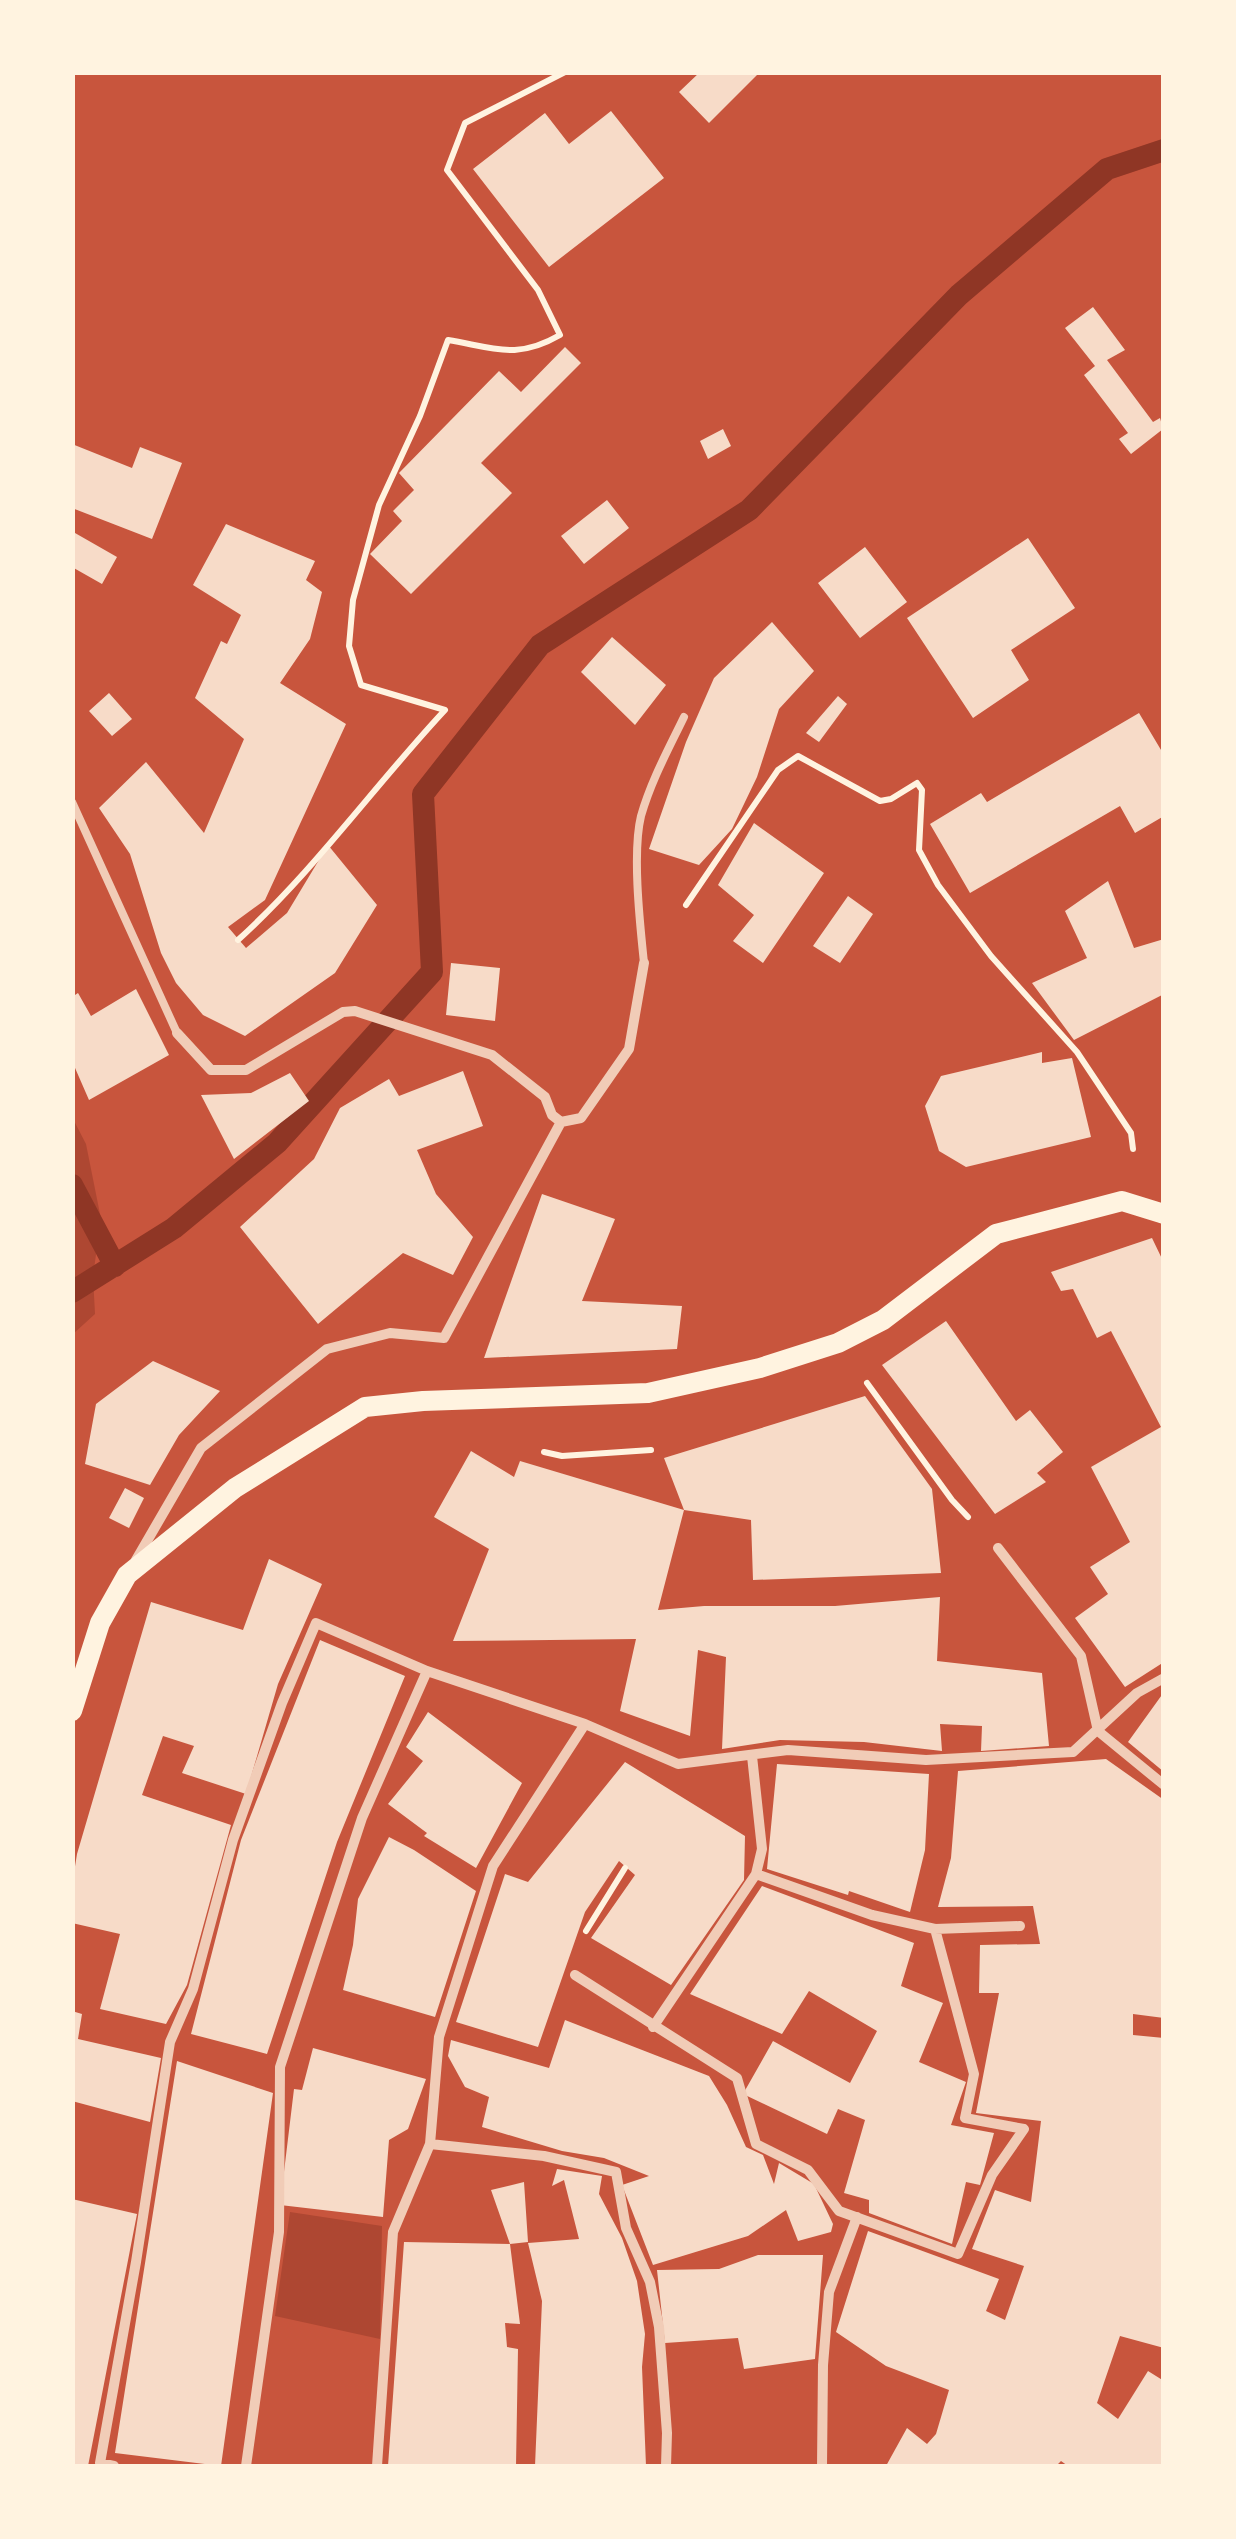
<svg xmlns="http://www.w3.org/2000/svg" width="1236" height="2539" font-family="'Source Serif 4',serif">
<rect width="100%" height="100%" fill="#c8553d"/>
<path fill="#ae4732" d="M 72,1117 L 86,1144 L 101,1219 L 93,1276 L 95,1314 L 73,1334 Z
M 290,2212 L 382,2226 L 380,2339 L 275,2316 Z"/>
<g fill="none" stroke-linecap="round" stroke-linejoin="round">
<path stroke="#8f3625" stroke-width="22" d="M 72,1185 L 115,1266
M 72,1292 L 174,1228 L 277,1143 L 432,972 L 423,794 L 540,645 L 749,510 L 959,295 L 1107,169 L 1164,150"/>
</g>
<path fill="#f7dbc8" d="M 700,72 L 754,72 L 757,75 L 709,123 L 679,92 Z
M 611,111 L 664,178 L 549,267 L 473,169 L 545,113 L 569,144 Z
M 1093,307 L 1125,350 L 1107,360 L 1153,422 L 1160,418 L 1163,429 L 1131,454 L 1119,439 L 1128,433 L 1084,375 L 1095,366 L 1065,328 Z
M 565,347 L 581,363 L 481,463 L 512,493 L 411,594 L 370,554 L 402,521 L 393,511 L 414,490 L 399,473 L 499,371 L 521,392 Z
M 723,429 L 731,446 L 708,459 L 700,441 Z
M 72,444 L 132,468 L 140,447 L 182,463 L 152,539 L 72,508 Z
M 607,500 L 629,528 L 584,564 L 561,536 Z
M 226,524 L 315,561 L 306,580 L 322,592 L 310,639 L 280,683 L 346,724 L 265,900 L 228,927 L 246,948 L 287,913 L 328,845 L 377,905 L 335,973 L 245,1036 L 203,1015 L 176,983 L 161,953 L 130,854 L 99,808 L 146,762 L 204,833 L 244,739 L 195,698 L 221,641 L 227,644 L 241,615 L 193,585 Z
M 75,533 L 117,557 L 102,584 L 72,567 Z
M 1028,538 L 1075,608 L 1011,650 L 1029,680 L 973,718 L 907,618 Z
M 865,547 L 907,602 L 860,638 L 818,583 Z
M 772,622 L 814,671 L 779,709 L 757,777 L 732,829 L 699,865 L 649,849 L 686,742 L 714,678 Z
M 612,637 L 666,685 L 635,725 L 581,672 Z
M 109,693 L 132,719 L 112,736 L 89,711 Z
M 838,696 L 847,704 L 819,742 L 806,733 Z
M 1139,713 L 1164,755 L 1164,816 L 1135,833 L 1120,806 L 970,893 L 930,824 L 981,793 L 987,802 Z
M 754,823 L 824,873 L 763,963 L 733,941 L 754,915 L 718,885 Z
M 1108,881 L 1134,948 L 1164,939 L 1164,994 L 1074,1040 L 1032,983 L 1087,958 L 1065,911 Z
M 848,896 L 873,914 L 840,963 L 813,946 Z
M 451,963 L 500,968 L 495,1021 L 446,1015 Z
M 136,989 L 169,1055 L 89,1100 L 72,1061 L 72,997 L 78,993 L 91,1016 Z
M 1042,1052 L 1042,1063 L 1072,1058 L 1091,1137 L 966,1167 L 939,1151 L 925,1106 L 941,1076 Z
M 463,1071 L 483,1126 L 417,1150 L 436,1194 L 473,1237 L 453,1275 L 403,1253 L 318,1324 L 240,1227 L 314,1159 L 340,1108 L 389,1079 L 399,1096 Z
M 290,1073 L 309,1101 L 234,1159 L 201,1095 L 251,1093 Z
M 542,1194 L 615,1219 L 582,1301 L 682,1306 L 677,1349 L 484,1358 Z
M 1152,1238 L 1164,1263 L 1164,1662 L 1125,1687 L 1075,1618 L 1108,1594 L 1090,1567 L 1130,1542 L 1091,1467 L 1161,1427 L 1111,1331 L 1097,1338 L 1073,1289 L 1061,1291 L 1051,1272 Z
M 946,1321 L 1016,1421 L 1030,1410 L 1063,1452 L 1037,1473 L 1046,1482 L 995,1514 L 882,1365 Z
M 153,1361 L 220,1391 L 179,1435 L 150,1485 L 85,1464 L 96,1404 Z
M 865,1396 L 932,1489 L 941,1573 L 753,1580 L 751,1520 L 684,1510 L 664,1458 Z
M 471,1451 L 514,1477 L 520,1461 L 684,1510 L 658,1610 L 704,1606 L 835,1606 L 940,1597 L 937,1661 L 1042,1673 L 1049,1746 L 981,1751 L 982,1726 L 940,1724 L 942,1751 L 864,1742 L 780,1740 L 722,1749 L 726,1657 L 698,1650 L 690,1736 L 620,1711 L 636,1639 L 453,1641 L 489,1549 L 434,1517 Z
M 125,1488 L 144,1498 L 129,1528 L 109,1518 Z
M 269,1559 L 322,1584 L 278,1684 L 246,1794 L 182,1773 L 194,1746 L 163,1736 L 142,1795 L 231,1825 L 187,1985 L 166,2024 L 100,2009 L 120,1934 L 72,1923 L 72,1885 L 77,1854 L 151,1602 L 243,1630 Z
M 320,1640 L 405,1676 L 337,1842 L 267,2054 L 191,2034 L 241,1840 Z
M 1164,1692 L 1164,1772 L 1128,1742 Z
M 428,1712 L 522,1783 L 476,1868 L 424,1836 L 427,1833 L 388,1804 L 423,1761 L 406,1747 Z
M 1106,1759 L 1164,1800 L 1164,2018 L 1133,2014 L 1133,2035 L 1164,2038 L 1164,2348 L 1120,2336 L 1097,2403 L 1118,2419 L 1148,2371 L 1164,2381 L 1164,2466 L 1068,2466 L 1061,2461 L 1056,2466 L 886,2466 L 907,2428 L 927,2444 L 936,2434 L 949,2390 L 886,2366 L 836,2332 L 868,2231 L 999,2279 L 986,2311 L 1005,2320 L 1024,2266 L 972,2249 L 995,2190 L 1031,2202 L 1041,2121 L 976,2113 L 999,1993 L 979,1993 L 980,1945 L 1040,1944 L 1033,1906 L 938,1907 L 951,1858 L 958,1771 Z
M 625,1762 L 745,1836 L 744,1880 L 671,1985 L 591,1938 L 635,1875 L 619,1861 L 585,1912 L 538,2047 L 456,2022 L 505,1874 L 528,1882 Z
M 777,1764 L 929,1774 L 925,1850 L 910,1912 L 849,1891 L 848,1895 L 767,1869 Z
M 389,1837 L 414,1850 L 476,1891 L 435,2017 L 343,1990 L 353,1945 L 358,1899 Z
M 762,1886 L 914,1943 L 901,1986 L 943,2003 L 919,2062 L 966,2082 L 951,2125 L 994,2133 L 980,2185 L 966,2182 L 952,2244 L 869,2213 L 869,2200 L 844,2193 L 865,2120 L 838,2109 L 827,2134 L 743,2094 L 773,2041 L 850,2083 L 877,2031 L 809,1991 L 782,2034 L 690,1994 Z
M 72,2011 L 82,2014 L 78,2039 L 161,2058 L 150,2122 L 72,2101 Z
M 565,2020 L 709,2076 L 727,2105 L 746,2147 L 763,2155 L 774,2184 L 779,2163 L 814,2184 L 833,2224 L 831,2232 L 798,2241 L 786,2210 L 748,2236 L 653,2265 L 622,2185 L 649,2176 L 604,2158 L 562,2151 L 482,2127 L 489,2097 L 465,2087 L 448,2056 L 451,2040 L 549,2068 Z
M 313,2048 L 426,2079 L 408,2129 L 389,2140 L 383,2217 L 280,2205 L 294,2089 L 302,2090 Z
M 177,2061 L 273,2093 L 221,2466 L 115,2453 Z
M 557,2169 L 602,2176 L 599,2194 L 622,2238 L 637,2281 L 645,2334 L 642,2367 L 646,2466 L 535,2466 L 542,2301 L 528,2243 L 579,2239 L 564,2180 L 552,2186 Z
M 524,2182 L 528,2242 L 510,2244 L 491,2190 Z
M 72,2199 L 137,2214 L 88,2466 L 72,2466 Z
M 404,2242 L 510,2244 L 520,2324 L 505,2323 L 507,2347 L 518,2349 L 516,2466 L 388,2466 Z
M 758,2255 L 823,2255 L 815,2359 L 744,2369 L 738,2338 L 665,2343 L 657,2270 L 719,2269 Z"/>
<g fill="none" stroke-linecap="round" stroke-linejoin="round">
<path stroke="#fff3e0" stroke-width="6" d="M 686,905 L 778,770 L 798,756 L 880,801 L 891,799 L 917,783 L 922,790 L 919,850 L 938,885 L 991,956 L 1077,1052 L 1131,1133 L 1133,1149
M 238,940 C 314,871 375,785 445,710 L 361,685 L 349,646 L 353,600 L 379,505 L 420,416 L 448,340 C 495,348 517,360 560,335 L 538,290 L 447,170 L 465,123 L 565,72
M 867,1383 L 952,1500 L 968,1517
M 544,1452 L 562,1456 L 651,1450
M 586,1931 L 625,1868"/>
<path stroke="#f1ccb7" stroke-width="8" d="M 72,802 L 177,1033
M 644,963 C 640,924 632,853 641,816 C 651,781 668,750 684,717"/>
<path stroke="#f1ccb7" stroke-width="10" d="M 177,1033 L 211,1070 L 246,1070 L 343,1012 L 355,1011 L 492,1055 L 545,1097 L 552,1115 L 561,1122
M 561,1122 L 581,1118 L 629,1049 L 644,963
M 998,1548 L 1081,1656 L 1098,1731 L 1164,1785
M 136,1560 L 201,1448 L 327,1349 L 390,1333 L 444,1338 L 561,1122
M 935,1929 L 1020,1926
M 575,1975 L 737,2078 L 756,2144 L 808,2170 L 839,2211 L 958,2254 L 992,2175 L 1024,2129 L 965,2118 L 974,2074 L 935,1929 L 872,1915 L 756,1874 L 762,1849 L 752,1756
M 653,2027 L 756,1874
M 430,2144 L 544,2156 L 616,2172 L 626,2228 L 650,2282 L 659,2327 L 667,2433 L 666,2466
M 114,2466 L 100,2463 L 136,2262 L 170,2042 L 193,1989 L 233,1840 L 282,1703 L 316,1623 L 427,1671 L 585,1724 L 678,1764 L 788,1750 L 926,1760 L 1073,1752 L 1137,1693 L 1164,1678
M 246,2466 L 279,2232 L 280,2067 L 362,1818 L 427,1671
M 377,2466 L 393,2232 L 430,2144 L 439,2037 L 493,1866 L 585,1724
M 822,2466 L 823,2365 L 829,2292 L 857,2217"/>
<path stroke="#fff3e0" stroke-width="20" d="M 72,1711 L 100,1623 L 127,1575 L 235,1488 L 365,1407 L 423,1401 L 648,1393 L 760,1368 L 838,1343 L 883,1320 L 996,1234 L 1122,1201 L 1164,1214"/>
</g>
<rect width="1236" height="2539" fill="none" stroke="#fff3e0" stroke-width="150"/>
</svg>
